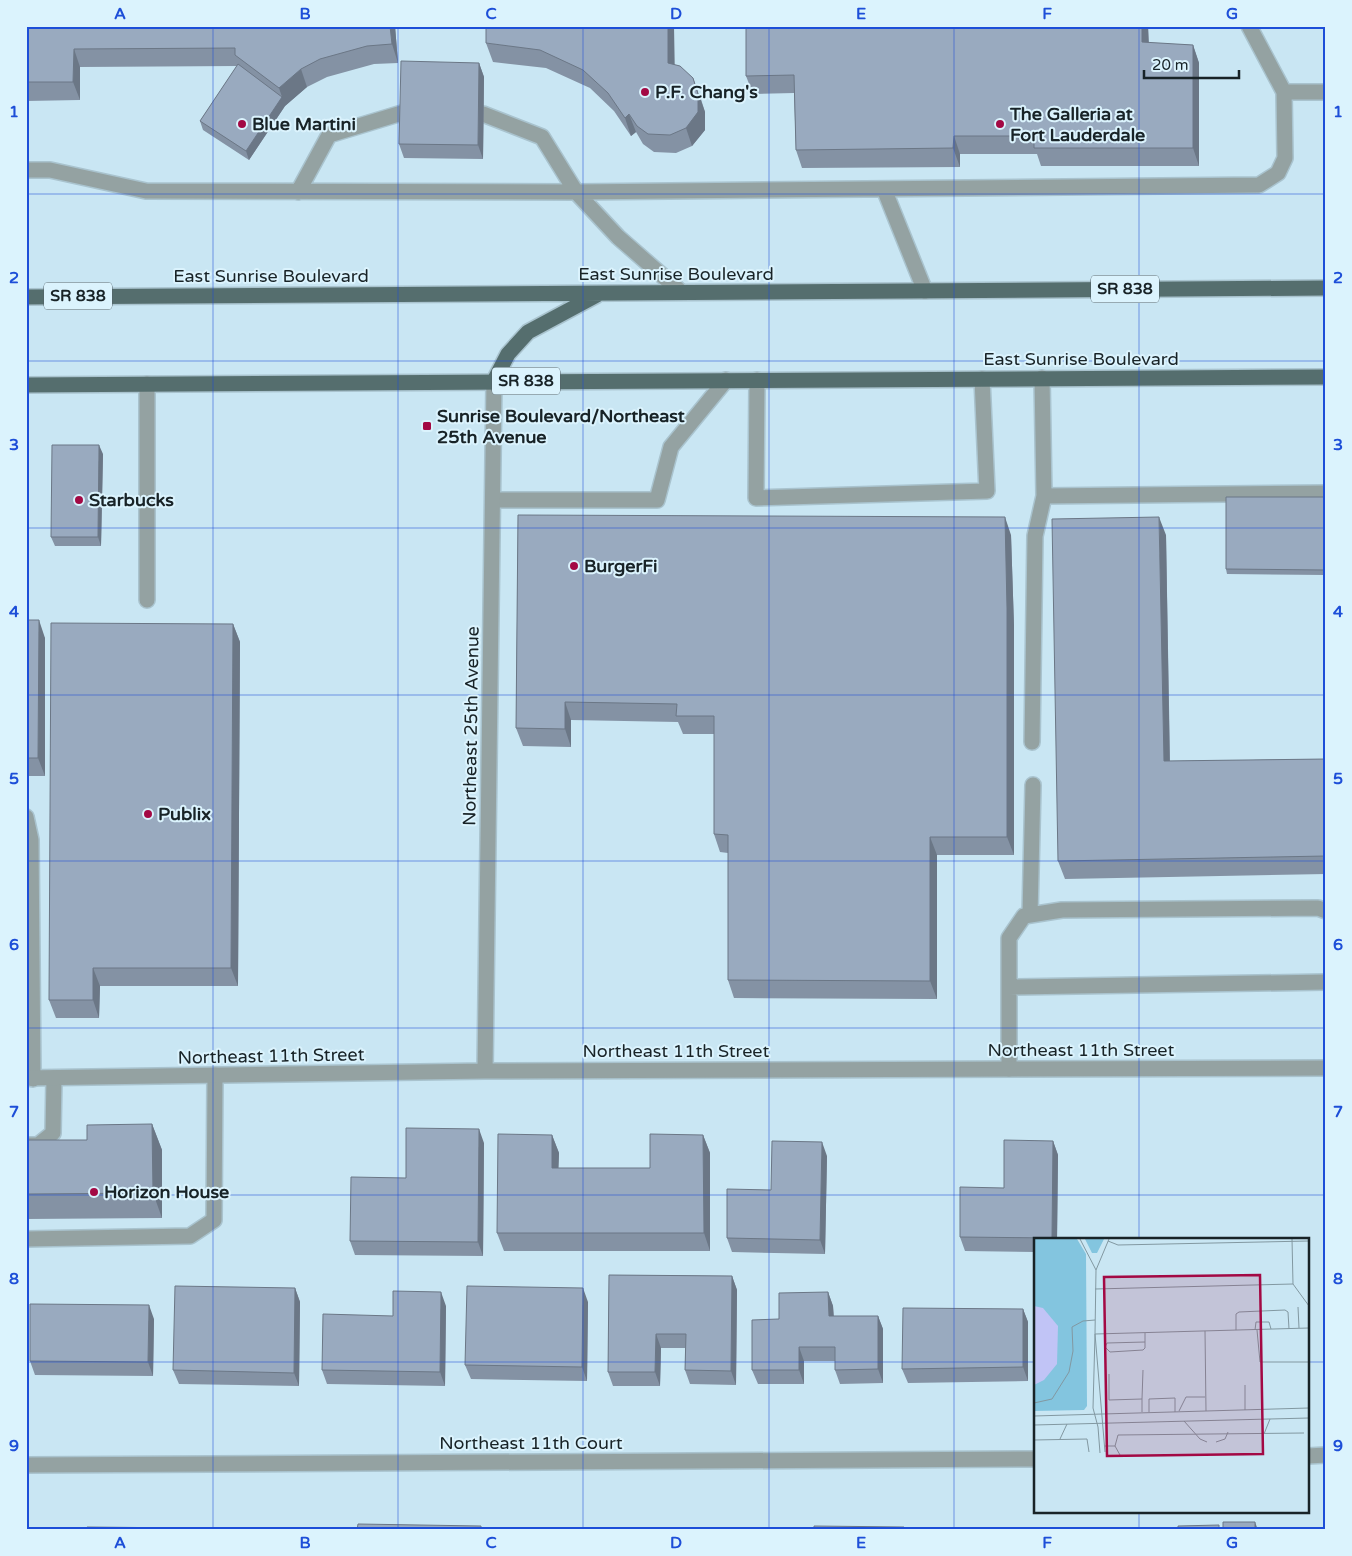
<svg xmlns="http://www.w3.org/2000/svg" width="1352" height="1556" font-family="'Varela Round',sans-serif">
<rect width="100%" height="100%" fill="#c9e6f3"/>
<g fill="none" stroke-linecap="round" stroke-linejoin="round">
<defs>
<path id="service" d="M 1249,26 L 1284,92 L 1326,92
M 483,114 L 542,137 L 576,192 L 618,237 L 681,292
M 26,170 L 50,170 L 146,191 L 576,192 L 1259,185 L 1278,173 L 1285,158 L 1284,92
M 884,189 L 925,291
M 298,192 L 329,135 L 405,112
M 1042,378 L 1044,496 L 1326,493
M 757,380 L 756,498 L 987,491 L 982,379
M 147,384 L 147,600
M 493,500 L 657,500 L 671,447 L 726,380
M 1032,742 L 1035,536 L 1044,496
M 26,817 L 31,840 L 33,1079
M 1030,915 L 1033,785
M 1009,987 L 1326,982
M 1009,1069 L 1009,938 L 1024,916 L 1062,910 L 1318,908 L 1326,911
M 26,1145 L 38,1145 L 53,1133 L 54,1078
M 26,1239 L 190,1236 L 214,1220 L 215,1075"/>
<path id="minor" d="M 485,1071 L 494,381
M 26,1078 L 485,1071 L 1326,1068
M 1308,1456 L 1326,1455
M 26,1465 L 1036,1459"/>
<path id="primary" d="M 26,297 L 1326,288
M 494,381 L 508,354 L 528,332 L 597,295
M 26,385 L 1326,377"/>
</defs>
<use href="#service" stroke="#a9c3ce" stroke-width="18"/>
<use href="#minor" stroke="#a9c3ce" stroke-width="18"/>
<use href="#primary" stroke="#a9c3ce" stroke-width="18"/>
<use href="#service" stroke="#94a2a2" stroke-width="15"/>
<use href="#minor" stroke="#94a2a2" stroke-width="15"/>
<use href="#primary" stroke="#556e6e" stroke-width="15"/>
</g>
<path fill="#8492a4" d="M 26,26 L 395,26 L 398,63 L 374,64 L 327,77 L 307,87 L 285,106 L 249,160 L 203,130 L 200,121 L 237,66 L 80,67 L 80,100 L 26,101 Z
M 1148,26 L 1149,43 L 1193,45 L 1199,63 L 1199,166 L 1041,166 L 1037,154 L 960,154 L 960,167 L 802,168 L 796,150 L 794,93 L 753,94 L 746,76 Z
M 486,43 L 674,64 L 700,96 L 705,112 L 705,130 L 692,146 L 676,153 L 654,152 L 643,144 L 636,132 L 631,136 L 614,111 L 590,88 L 546,68 L 493,62 Z
M 479,63 L 484,77 L 483,159 L 404,158 L 399,144 Z
M 103,454 L 101,546 L 55,546 L 51,537 Z
M 1326,497 L 1326,575 L 1227,574 L 1226,569 Z
M 518,515 L 1011,535 L 1014,626 L 1014,855 L 937,855 L 937,999 L 734,998 L 728,980 L 728,853 L 720,852 L 714,834 L 714,734 L 683,734 L 678,722 L 571,720 L 571,747 L 523,746 L 516,728 Z
M 1166,535 L 1170,761 L 1326,759 L 1326,874 L 1065,879 L 1058,861 Z
M 26,620 L 45,638 L 45,776 L 26,776 Z
M 233,624 L 240,642 L 238,986 L 100,986 L 99,1018 L 56,1018 L 49,1000 Z
M 152,1124 L 162,1150 L 162,1218 L 26,1219 L 26,1140 L 87,1140 Z
M 552,1135 L 559,1153 L 558,1168 L 650,1168 L 703,1135 L 710,1153 L 710,1251 L 504,1251 L 497,1233 Z
M 1053,1141 L 1058,1155 L 1057,1240 L 1036,1240 L 1036,1252 L 965,1251 L 960,1237 L 1004,1188 Z
M 484,1143 L 483,1256 L 355,1255 L 350,1241 Z
M 827,1156 L 825,1254 L 732,1252 L 727,1238 L 771,1190 Z
M 609,1275 L 732,1276 L 737,1290 L 736,1385 L 690,1384 L 685,1370 L 685,1348 L 661,1348 L 660,1386 L 613,1386 L 608,1372 Z
M 295,1288 L 300,1302 L 299,1386 L 179,1384 L 173,1370 Z
M 828,1292 L 833,1306 L 834,1316 L 878,1316 L 883,1329 L 883,1383 L 840,1384 L 835,1370 L 835,1361 L 804,1361 L 804,1384 L 758,1384 L 752,1370 L 779,1319 Z
M 588,1302 L 587,1381 L 471,1379 L 465,1365 Z
M 446,1306 L 445,1386 L 327,1384 L 322,1370 Z
M 1023,1309 L 1028,1322 L 1028,1381 L 908,1383 L 902,1369 Z
M 154,1319 L 153,1376 L 35,1375 L 30,1361 Z"/>
<path fill="#6b7786" d="M 390,26 L 395,26 L 398,63 L 392,44 Z
M 668,26 L 674,26 L 675,81 L 668,63 Z
M 1142,26 L 1148,26 L 1149,60 L 1142,42 Z
M 1193,45 L 1199,63 L 1199,166 L 1193,148 Z
M 74,49 L 80,67 L 80,100 L 73,82 Z
M 479,63 L 484,77 L 483,159 L 478,145 Z
M 301,69 L 307,87 L 285,106 L 249,160 L 246,151 L 282,97 L 279,88 Z
M 693,78 L 705,112 L 705,130 L 692,146 L 686,128 Z
M 629,114 L 636,132 L 631,136 L 625,118 Z
M 954,136 L 960,154 L 960,167 L 953,148 Z
M 99,445 L 103,454 L 101,546 L 98,537 Z
M 1005,517 L 1011,535 L 1014,626 L 1014,855 L 1007,837 Z
M 1159,517 L 1166,535 L 1170,779 L 1164,761 Z
M 39,620 L 45,638 L 45,776 L 38,758 Z
M 233,624 L 240,642 L 238,986 L 231,968 Z
M 565,702 L 571,720 L 571,747 L 565,729 Z
M 930,837 L 937,855 L 937,999 L 930,981 Z
M 93,968 L 100,986 L 99,1018 L 93,1000 Z
M 152,1124 L 162,1150 L 162,1218 L 153,1193 Z
M 479,1129 L 484,1143 L 483,1256 L 478,1242 Z
M 552,1135 L 559,1153 L 558,1186 L 552,1168 Z
M 703,1135 L 710,1153 L 710,1251 L 704,1233 Z
M 1053,1141 L 1058,1155 L 1057,1240 L 1052,1240 L 1052,1238 Z
M 822,1142 L 827,1156 L 825,1254 L 820,1240 Z
M 732,1276 L 737,1290 L 736,1385 L 731,1371 Z
M 295,1288 L 300,1302 L 299,1386 L 294,1373 Z
M 583,1288 L 588,1302 L 587,1381 L 582,1367 Z
M 441,1292 L 446,1306 L 445,1386 L 440,1372 Z
M 828,1292 L 833,1306 L 834,1330 L 829,1316 Z
M 149,1305 L 154,1319 L 153,1376 L 148,1362 Z
M 1023,1309 L 1028,1322 L 1028,1381 L 1023,1367 Z
M 878,1316 L 883,1329 L 883,1383 L 878,1369 Z
M 656,1334 L 661,1348 L 660,1386 L 655,1372 Z
M 799,1347 L 804,1361 L 804,1384 L 799,1370 Z
M 1255,1522 L 1258,1530 L 1255,1530 Z"/>
<path fill="#99aabf" stroke="#6b7786" d="M 26,26 L 390,26 L 392,44 L 367,46 L 320,59 L 301,69 L 279,88 L 235,55 L 235,48 L 74,49 L 73,82 L 26,82 Z
M 486,26 L 668,26 L 668,63 L 680,66 L 693,78 L 698,94 L 698,112 L 686,128 L 670,135 L 648,134 L 637,126 L 629,114 L 625,118 L 608,93 L 583,70 L 540,50 L 486,43 Z
M 746,26 L 1142,26 L 1142,42 L 1193,45 L 1193,148 L 1034,148 L 1034,136 L 954,136 L 953,148 L 796,150 L 794,75 L 746,76 Z
M 401,61 L 479,63 L 478,145 L 399,144 Z
M 238,64 L 282,97 L 246,151 L 200,121 Z
M 52,445 L 99,445 L 98,537 L 51,537 Z
M 1226,497 L 1326,497 L 1326,570 L 1226,569 Z
M 518,515 L 1005,517 L 1007,608 L 1007,837 L 930,837 L 930,981 L 728,980 L 728,835 L 714,834 L 714,716 L 676,716 L 677,704 L 565,702 L 565,729 L 516,728 Z
M 1159,517 L 1164,761 L 1326,759 L 1326,856 L 1058,861 L 1052,519 Z
M 26,620 L 39,620 L 38,758 L 26,758 Z
M 51,623 L 233,624 L 231,968 L 93,968 L 93,1000 L 49,1000 Z
M 152,1124 L 153,1193 L 26,1194 L 26,1140 L 87,1140 L 87,1125 Z
M 406,1128 L 479,1129 L 478,1242 L 350,1241 L 351,1177 L 406,1178 Z
M 498,1134 L 552,1135 L 552,1168 L 650,1168 L 650,1134 L 703,1135 L 704,1233 L 497,1233 Z
M 1004,1140 L 1053,1141 L 1052,1238 L 960,1237 L 960,1187 L 1004,1188 Z
M 772,1141 L 822,1142 L 820,1240 L 727,1238 L 727,1189 L 771,1190 Z
M 609,1275 L 732,1276 L 731,1371 L 685,1370 L 686,1334 L 656,1334 L 655,1372 L 608,1372 Z
M 175,1286 L 295,1288 L 294,1373 L 173,1370 Z
M 467,1286 L 583,1288 L 582,1367 L 465,1365 Z
M 393,1291 L 441,1292 L 440,1372 L 322,1370 L 323,1314 L 393,1316 Z
M 828,1292 L 829,1316 L 878,1316 L 878,1369 L 835,1370 L 835,1347 L 799,1347 L 799,1370 L 752,1370 L 752,1320 L 779,1319 L 779,1293 Z
M 30,1304 L 149,1305 L 148,1362 L 30,1361 Z
M 903,1308 L 1023,1309 L 1023,1367 L 902,1369 Z
M 1223,1522 L 1255,1522 L 1255,1530 L 1223,1530 Z
M 358,1524 L 481,1526 L 481,1530 L 357,1530 Z
M 1219,1525 L 1219,1530 L 1178,1530 L 1178,1526 Z
M 814,1526 L 904,1527 L 904,1530 L 814,1530 Z
M 87,1527 L 188,1528 L 188,1530 L 87,1530 Z"/>
<path fill="none" stroke="#1d4ed8" stroke-width="1" stroke-opacity="0.55" d="M 213,26 L 213,1530M 398,26 L 398,1530M 583,26 L 583,1530M 769,26 L 769,1530M 954,26 L 954,1530M 1139,26 L 1139,1240M 26,194 L 1326,194M 26,361 L 1326,361M 26,528 L 1326,528M 26,695 L 1326,695M 26,861 L 1326,861M 26,1028 L 1326,1028M 26,1195 L 1326,1195M 26,1362 L 1036,1362M 1308,1362 L 1326,1362M 1139,1512 L 1139,1530"/>
<g fill="#a30944" stroke="#dbf3fd" stroke-width="2">
<circle cx="645" cy="92" r="5"/>
<circle cx="242" cy="124" r="5"/>
<circle cx="1000" cy="124" r="5"/>
<rect x="422" y="421" width="10" height="10" rx="2.5"/>
<circle cx="79" cy="500" r="5"/>
<circle cx="574" cy="566" r="5"/>
<circle cx="148" cy="814" r="5"/>
<circle cx="94" cy="1192" r="5"/>
</g>
<g text-anchor="middle" dominant-baseline="central" stroke-width="4" stroke-linejoin="round" paint-order="stroke">
<g fill="#dbf3fd" stroke="#526167" stroke-width="1">
<rect x="1091" y="275.5" width="68" height="27" rx="4"/>
<rect x="44" y="282.5" width="68" height="27" rx="4"/>
<rect x="492" y="367.5" width="68" height="27" rx="4"/>
</g>
<g font-size="16" font-weight="bold" fill="#182327">
<text x="1125" y="289">SR 838</text>
<text x="78" y="296">SR 838</text>
<text x="526" y="381">SR 838</text>
</g>
<g font-size="18" font-weight="bold" fill="#182327" stroke="#dbf3fd" text-anchor="start">
<text x="655" y="92">P.F. Chang's</text>
<text x="1010" y="114">The Galleria at<tspan x="1010" dy="21">Fort Lauderdale</tspan></text>
<text x="252" y="124">Blue Martini</text>
<text x="437" y="416">Sunrise Boulevard/Northeast<tspan x="437" dy="21">25th Avenue</tspan></text>
<text x="89" y="500">Starbucks</text>
<text x="584" y="566">BurgerFi</text>
<text x="158" y="814">Publix</text>
<text x="104" y="1192">Horizon House</text>
</g>
<g font-size="18" fill="#182327" stroke="#dbf3fd">
<text x="676" y="274">East Sunrise Boulevard</text>
<text x="271" y="276">East Sunrise Boulevard</text>
<text x="1081" y="359">East Sunrise Boulevard</text>
<text transform="translate(471 726) rotate(-89)">Northeast 25th Avenue</text>
<text x="1081" y="1050">Northeast 11th Street</text>
<text x="676" y="1051">Northeast 11th Street</text>
<text transform="translate(271 1056) rotate(-1)">Northeast 11th Street</text>
<text x="531" y="1443">Northeast 11th Court</text>
</g>
</g>
<g transform="translate(1034 1238)">
<rect width="275" height="275" fill="#c9e6f3"/>
<path d="M 0,1 L 43,1 L 52,16 L 53,168 L 50,172 L 0,173 ZM 51,1 L 70,1 L 63,15 L 58,15 Z" fill="#83c5df"/>
<path d="M 0,68 L 9,70 L 24,88 L 23,126 L 10,142 L 0,147 Z" fill="#c1c4f6"/>
<path fill="none" stroke="#8298a1" stroke-width="1" d="M 46,1 L 62,32M 258,1 L 259,46 L 275,68M 74,3 L 84,7 L 275,3M 61,51 L 259,46M 264,69 L 265,90M 202,92 L 202,76 L 205,74 L 251,72 L 254,74 L 255,91M 221,92 L 222,84 L 235,84 L 237,91M 223,92 L 226,124 L 275,124M 171,93 L 172,173M 111,95 L 111,110 L 109,112 L 76,114 L 71,109 L 73,105 L 111,104M 61,96 L 275,90M 61,96 L 59,170 L 64,189 L 66,215M 75,136 L 75,162 L 108,161 L 108,174M 228,146 L 228,171M 211,147 L 211,172M 108,161 L 109,132M 0,165 L 18,161 L 35,134 L 39,113 L 38,89 L 49,83 L 61,82M 145,173 L 152,159 L 171,159M 115,174 L 115,161 L 141,160 L 141,174M 0,178 L 275,170M 150,183 L 166,201 L 173,204M 0,187 L 275,180M 230,196 L 236,181M 26,201 L 33,186M 0,202 L 53,201 L 55,214M 182,204 L 191,201 L 194,194M 71,208 L 81,208 L 86,217M 81,208 L 84,197 L 270,195M 71,214 L 61,96 L 62,32 L 75,1"/>
<path fill="#a30944" fill-opacity="0.15" stroke="#a30944" stroke-width="2.5" d="M 226,37 L 229,216 L 73,218 L 70,39 Z"/>
<rect width="275" height="275" fill="none" stroke="#182327" stroke-width="2.5"/>
</g>
<rect width="1352" height="1556" fill="none" stroke="#dbf3fd" stroke-width="55"/>
<path d="M1144 70v8h95v-8" fill="none" stroke="#182327" stroke-width="2.5"/>
<text x="1152" y="70" font-size="15" fill="#182327" stroke="#dbf3fd" stroke-width="4" paint-order="stroke">20 m</text>
<rect x="28" y="28" width="1296" height="1500" fill="none" stroke="#1d4ed8" stroke-width="2"/>
<g font-size="16" text-anchor="middle" font-weight="bold" fill="#1d4ed8">
<text x="120" y="19">A</text>
<text x="305" y="19">B</text>
<text x="491" y="19">C</text>
<text x="676" y="19">D</text>
<text x="861" y="19">E</text>
<text x="1047" y="19">F</text>
<text x="1232" y="19">G</text>
<text x="14" y="117">1</text>
<text x="1338" y="117">1</text>
<text x="14" y="283">2</text>
<text x="1338" y="283">2</text>
<text x="14" y="450">3</text>
<text x="1338" y="450">3</text>
<text x="14" y="617">4</text>
<text x="1338" y="617">4</text>
<text x="14" y="784">5</text>
<text x="1338" y="784">5</text>
<text x="14" y="950">6</text>
<text x="1338" y="950">6</text>
<text x="14" y="1117">7</text>
<text x="1338" y="1117">7</text>
<text x="14" y="1284">8</text>
<text x="1338" y="1284">8</text>
<text x="14" y="1451">9</text>
<text x="1338" y="1451">9</text>
<text x="120" y="1548">A</text>
<text x="305" y="1548">B</text>
<text x="491" y="1548">C</text>
<text x="676" y="1548">D</text>
<text x="861" y="1548">E</text>
<text x="1047" y="1548">F</text>
<text x="1232" y="1548">G</text>
</g>
</svg>
